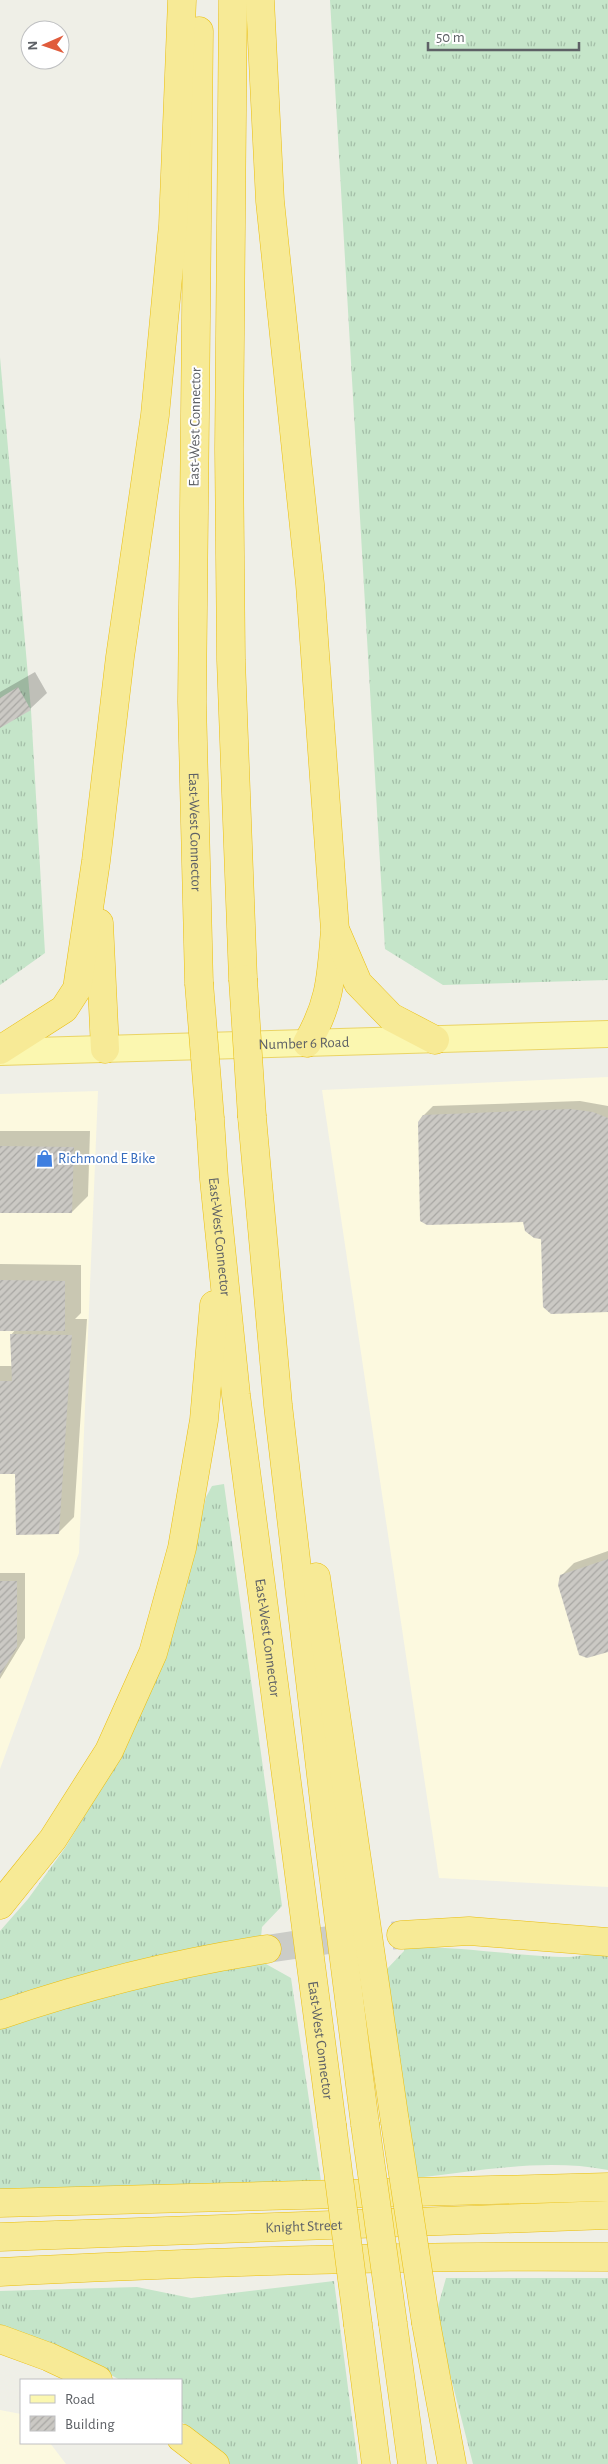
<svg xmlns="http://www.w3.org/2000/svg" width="608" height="2464" font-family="'Alegreya Sans',sans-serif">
<defs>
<pattern id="grass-tufts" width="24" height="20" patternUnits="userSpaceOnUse" patternTransform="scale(1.25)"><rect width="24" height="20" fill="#c5e5c9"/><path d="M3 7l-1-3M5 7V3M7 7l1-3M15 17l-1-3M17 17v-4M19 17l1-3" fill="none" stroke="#a3bda7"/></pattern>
<pattern id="building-hatch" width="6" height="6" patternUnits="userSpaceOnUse" patternTransform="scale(1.25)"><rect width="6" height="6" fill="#cbc9c4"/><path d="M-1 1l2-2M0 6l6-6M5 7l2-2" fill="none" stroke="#a8a7a3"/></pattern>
</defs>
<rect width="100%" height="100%" fill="#efefe7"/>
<path fill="#fcf9df" d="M 608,1077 L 608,1887 L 439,1878 L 322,1090 Z
M 98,1091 L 79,1553 L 0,1769 L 0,1094 Z
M 0,2410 L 21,2414 L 21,2443 L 50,2443 L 66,2464 L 0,2464 Z"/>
<path fill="url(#grass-tufts)" d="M 330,0 L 608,0 L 608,980 L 443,985 L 385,949 Z
M 0,357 L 31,710 L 45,953 L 0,985 Z
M 224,1484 L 282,1906 L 262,1927 L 261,1937 L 117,1965 L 0,2001 L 0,1931 L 28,1899 L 65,1848 L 101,1789 L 193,1555 L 206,1497 L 212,1486 Z
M 404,1947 C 457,1946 509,1955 562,1957 C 579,1958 590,1951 608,1956 L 608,2170 C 544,2158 479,2171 415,2178 L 386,1970 L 404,1951 Z
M 264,1958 L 266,1964 L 291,1978 L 321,2181 L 0,2194 L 0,2028 L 92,1997 Z
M 446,2278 L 608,2278 L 608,2464 L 473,2464 L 448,2366 L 437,2310 Z
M 334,2281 L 358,2464 L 229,2464 L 181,2421 L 181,2380 L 120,2380 L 88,2362 L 0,2326 L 0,2291 L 137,2287 L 191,2298 Z"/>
<path fill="#0003" d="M 35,672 L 47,693 L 30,709 L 0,727 L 0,692 Z
M 580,1101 L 608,1106 L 608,1311 L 424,1115 L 433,1106 Z
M 0,1131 L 90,1131 L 88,1196 L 72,1212 L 0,1212 Z
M 0,1264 L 81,1265 L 81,1313 L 75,1319 L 87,1319 L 74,1517 L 58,1533 L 16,1472 L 0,1473 L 0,1366 L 12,1366 L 11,1335 L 16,1329 L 0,1329 Z
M 608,1551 L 608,1650 L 561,1576 L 574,1563 Z
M 0,1573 L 25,1573 L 25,1638 L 0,1679 Z"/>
<path fill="url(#building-hatch)" d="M 18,687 L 31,710 L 0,728 L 0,698 Z
M 570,1109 L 593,1112 L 608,1118 L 608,1312 L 551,1314 L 543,1307 L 541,1239 L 534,1238 L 525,1231 L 523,1222 L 427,1225 L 420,1221 L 418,1122 L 423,1115 Z
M 0,1146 L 74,1147 L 72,1213 L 0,1213 Z
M 0,1280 L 65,1281 L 65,1331 L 0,1331 Z
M 10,1334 L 72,1335 L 59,1534 L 16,1535 L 15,1474 L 0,1474 L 0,1381 L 12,1381 Z
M 608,1559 L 608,1652 L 587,1658 L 579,1655 L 558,1585 L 560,1575 Z
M 0,1581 L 17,1581 L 17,1647 L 0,1675 Z"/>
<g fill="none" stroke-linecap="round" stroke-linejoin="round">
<path stroke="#cbccc7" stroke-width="28" stroke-dasharray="28 14" stroke-linecap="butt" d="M 267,1949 L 329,1940 L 401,1935"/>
<defs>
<g id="major">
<path id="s1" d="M 0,1052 L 608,1034"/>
</g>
<g id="highway">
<path d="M 233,0 L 229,449 L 231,660 L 243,979"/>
<path d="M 260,0 L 270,201 L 310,584 L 335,930 C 331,976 331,1002 307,1043"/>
<path id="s2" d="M 199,31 L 192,702 L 199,983"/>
<path d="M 99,923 L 105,1049"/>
<path d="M 337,934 L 358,983 L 391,1017 L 435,1040"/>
<path d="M 0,1050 L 64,1009 L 77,989 L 96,861 L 120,657 L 155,415 L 173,225 L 182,0"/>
<path d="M 252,1117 L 278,1405 L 326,1818 L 365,2124"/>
<path id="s3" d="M 210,1119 L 214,1179 L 236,1395 L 332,2125"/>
<path d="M 316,1577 L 395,2122"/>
<path d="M 0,1905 L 53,1839 L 109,1751 L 153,1653 L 182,1548 L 204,1420 L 214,1305"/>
<path d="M 401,1935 L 469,1931 L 608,1942"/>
<path d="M 0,2015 C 87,1985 176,1963 267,1949"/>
<path d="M 0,2203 L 608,2187"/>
<path id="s4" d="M 0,2237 L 608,2215"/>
<path d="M 0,2272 C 202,2262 405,2255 608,2257"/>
<path d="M 426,2323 L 452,2464"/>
<path d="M 393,2324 L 412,2464"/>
<path d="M 358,2325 L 376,2464"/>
<path d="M 0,2339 L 49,2357 L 98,2380"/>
<path d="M 181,2438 L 215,2464"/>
</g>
</defs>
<use href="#major" stroke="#ead465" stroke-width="28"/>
<use href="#highway" stroke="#eabe0d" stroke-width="29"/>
<use href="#major" stroke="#fbf7b0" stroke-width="26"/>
<use href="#highway" stroke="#f7ea96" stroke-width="28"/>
<defs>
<path id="highway-bridge" d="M 243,979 L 252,1117
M 199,983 L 210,1119
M 395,2122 L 426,2323
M 365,2124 L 393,2324
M 332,2125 L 358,2325"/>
</defs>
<use href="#highway-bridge" stroke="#eabe0d" stroke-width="29" stroke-linecap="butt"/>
<use href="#highway-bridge" stroke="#f7ea96" stroke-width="28"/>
</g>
<defs>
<symbol id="shop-bare" viewBox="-9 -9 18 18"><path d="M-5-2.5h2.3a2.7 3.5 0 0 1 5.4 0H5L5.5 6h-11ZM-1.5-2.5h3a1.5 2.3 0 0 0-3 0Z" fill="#3f7fe0" stroke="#fff" stroke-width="2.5" paint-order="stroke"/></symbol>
</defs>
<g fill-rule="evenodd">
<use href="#shop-bare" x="32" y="1146" width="25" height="25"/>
</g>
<g text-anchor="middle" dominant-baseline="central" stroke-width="4" stroke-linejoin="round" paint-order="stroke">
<g font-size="15" fill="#5e6166" stroke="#fff">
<text transform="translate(195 427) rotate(-89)">East-West Connector</text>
<text stroke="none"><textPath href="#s2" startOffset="801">East-West Connector</textPath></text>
<text stroke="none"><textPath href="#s1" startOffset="304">Number 6 Road</textPath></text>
<text stroke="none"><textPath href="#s3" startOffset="118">East-West Connector</textPath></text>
<text stroke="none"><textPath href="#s3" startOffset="522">East-West Connector</textPath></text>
<text stroke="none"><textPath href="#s3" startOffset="928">East-West Connector</textPath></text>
<text stroke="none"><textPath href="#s4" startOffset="304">Knight Street</textPath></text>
</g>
<g font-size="15" fill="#366cbe" stroke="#fff" text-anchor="start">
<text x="58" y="1158">Richmond E Bike</text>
</g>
</g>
<rect x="20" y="2379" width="162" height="65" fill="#ffffff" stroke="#bfc0c2"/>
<rect x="30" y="2395" width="25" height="8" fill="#fbf7b0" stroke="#bfc0c2"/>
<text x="65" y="2404" font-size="15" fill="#5e6166">Road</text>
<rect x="30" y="2416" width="25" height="15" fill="url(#building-hatch)" stroke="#bfc0c2"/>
<text x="65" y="2429" font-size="15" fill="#5e6166">Building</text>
<g transform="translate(45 45) rotate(268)"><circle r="24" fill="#ffffff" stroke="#bfc0c2"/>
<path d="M0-4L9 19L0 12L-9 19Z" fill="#e05c3c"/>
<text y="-8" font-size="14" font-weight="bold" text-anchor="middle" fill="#5e6166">N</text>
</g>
<path d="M428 42v8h151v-8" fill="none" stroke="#5e6166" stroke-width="2.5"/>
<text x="436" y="42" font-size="15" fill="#5e6166" stroke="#ffffff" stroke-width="4" paint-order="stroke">50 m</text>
</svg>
